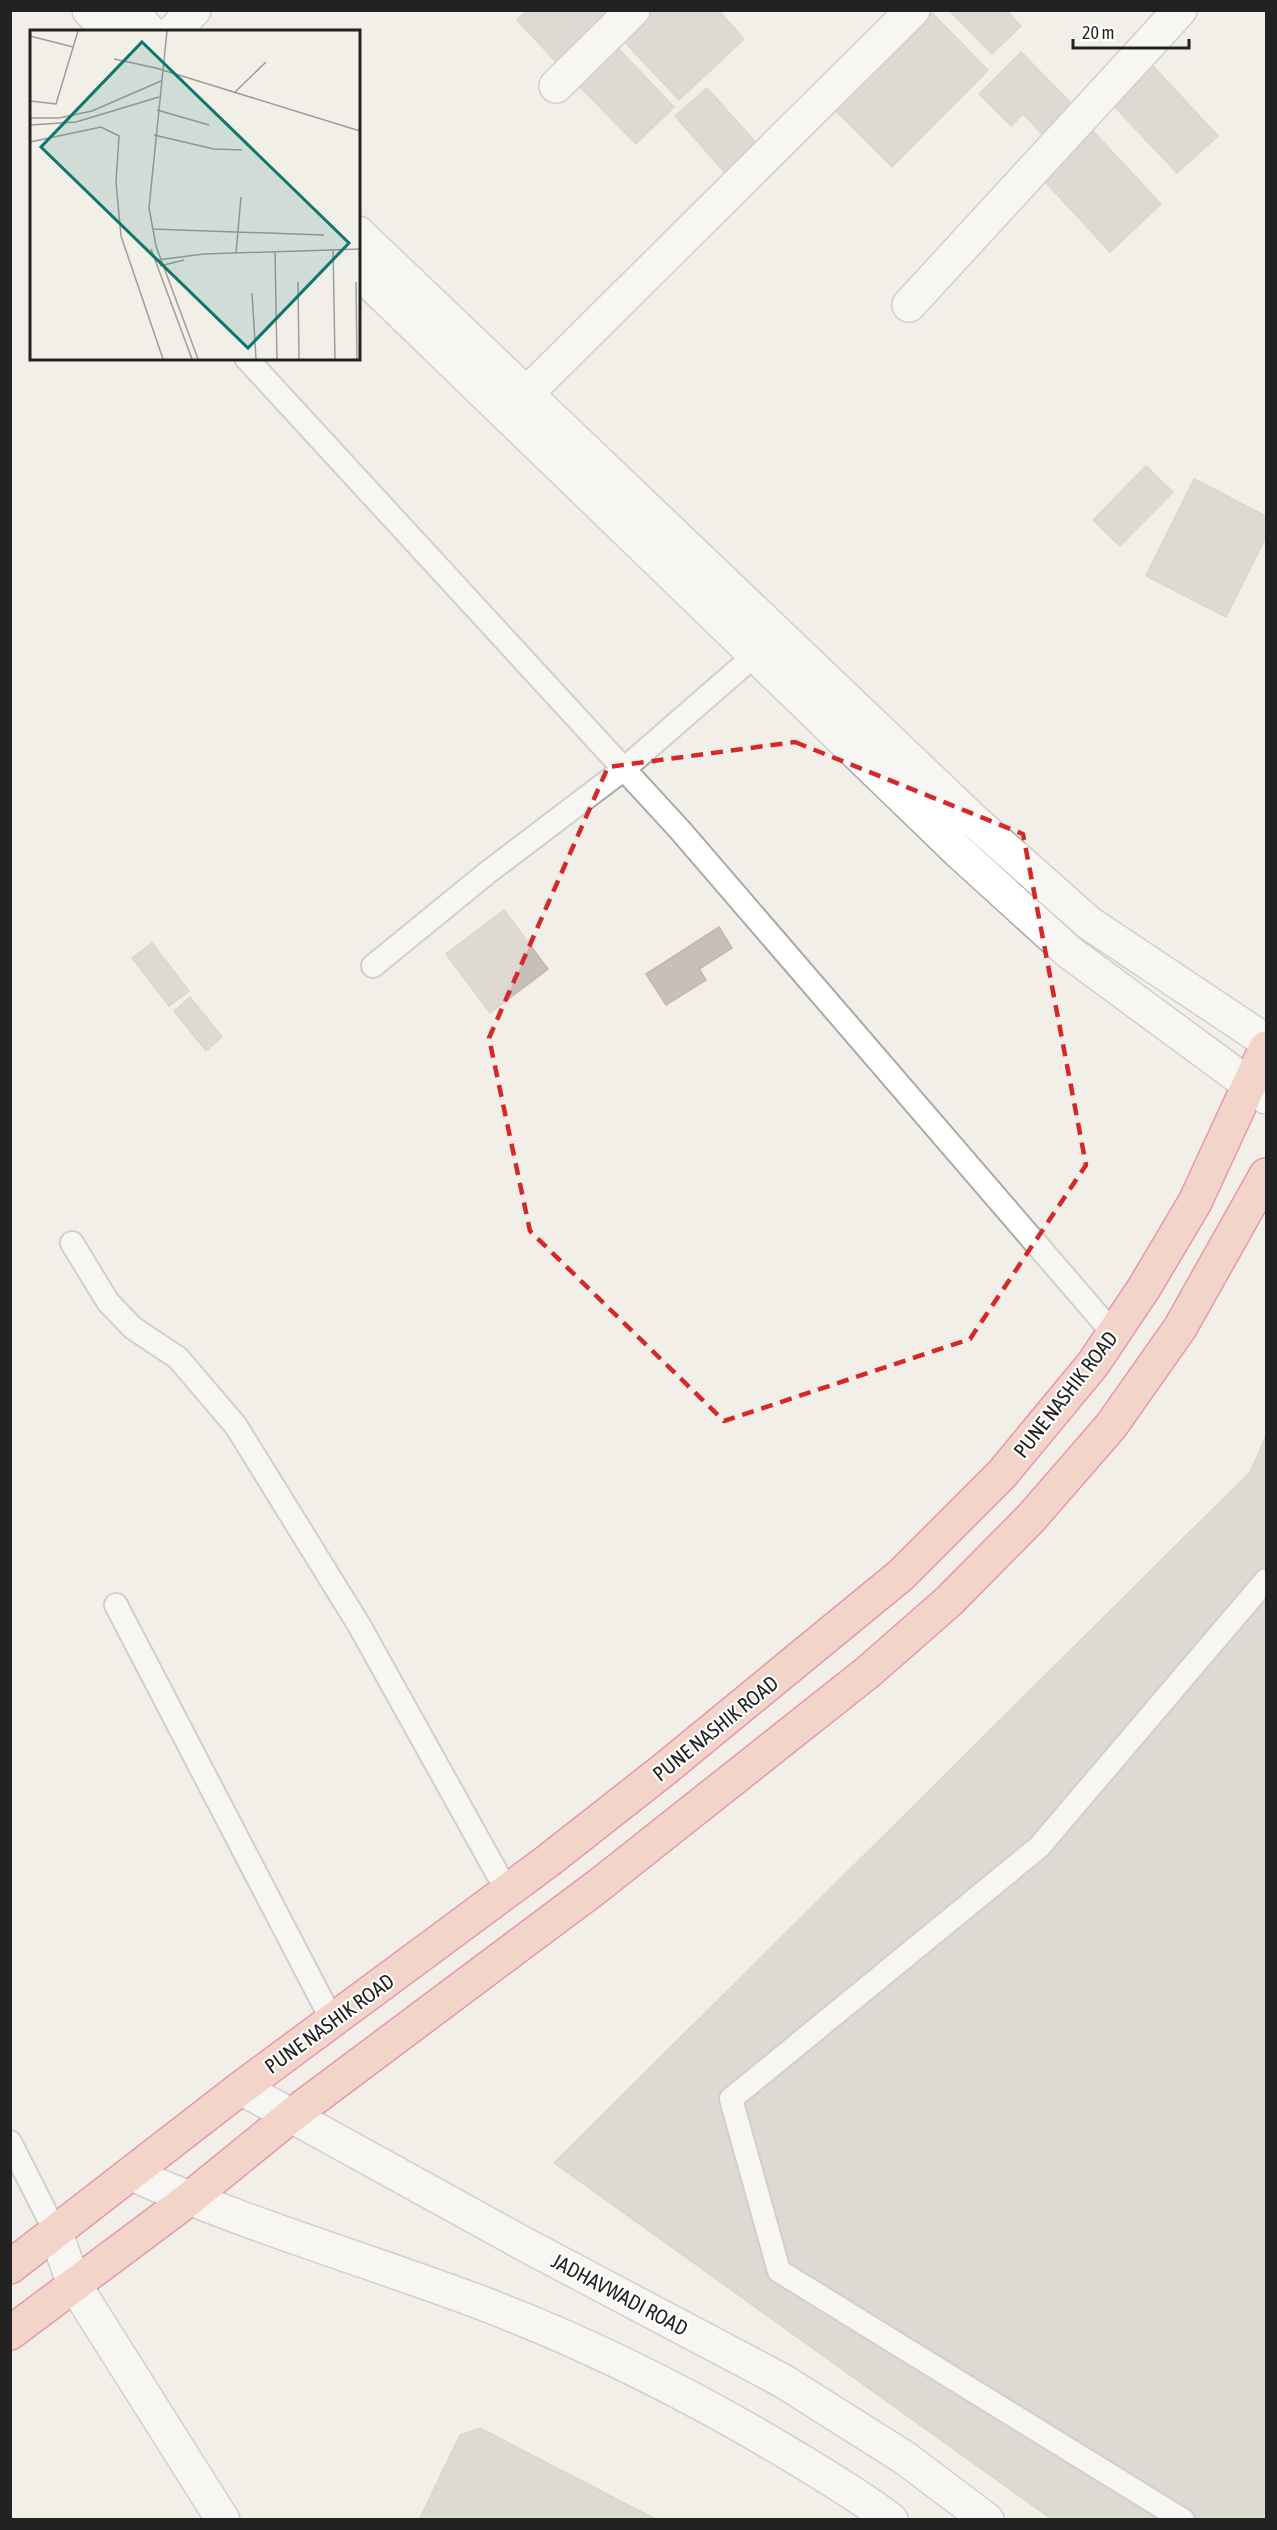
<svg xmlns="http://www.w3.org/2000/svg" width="1277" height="2530" font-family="'Asap Condensed',sans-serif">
<rect width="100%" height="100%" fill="#f2efe9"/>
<path fill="#c7bfb8" stroke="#c4b6ab" stroke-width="1.5" d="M 527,10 L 619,10 L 560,66 L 517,20 Z
M 649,10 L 718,10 L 744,39 L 679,100 L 620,37 Z
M 949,10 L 1006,10 L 1021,26 L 992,54 Z
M 931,12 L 988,70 L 892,167 L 834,109 Z
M 617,47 L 674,107 L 636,144 L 578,85 Z
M 1021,52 L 1075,107 L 1045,137 L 1023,114 L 1011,126 L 979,94 Z
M 1154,67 L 1218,136 L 1177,173 L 1113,105 Z
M 707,88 L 759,146 L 727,175 L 675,116 Z
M 1090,128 L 1161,204 L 1110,252 L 1039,175 Z
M 1146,466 L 1173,492 L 1120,546 L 1093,520 Z
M 1194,479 L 1266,516 L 1266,537 L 1226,617 L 1146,576 Z
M 504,910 L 548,969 L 490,1013 L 446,954 Z
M 719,927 L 732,948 L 699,969 L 706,980 L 666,1005 L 646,974 Z
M 152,943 L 189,991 L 169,1006 L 132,958 Z
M 190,997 L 222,1037 L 206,1051 L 174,1011 Z
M 1266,1436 L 1266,2520 L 1053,2520 L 554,2163 L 1250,1472 Z
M 480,2428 L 657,2520 L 419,2520 L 460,2435 Z"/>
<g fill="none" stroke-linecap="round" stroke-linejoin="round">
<defs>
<path id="service" d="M 246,358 L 680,830 L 1113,1333
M 373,966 L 487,873 L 624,769 L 755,655
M 72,1243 L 108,1302 L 133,1328 L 178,1358 L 236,1426 L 359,1625 L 507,1891
M 116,1605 L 332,2020
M 10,2142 L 55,2231
M 1183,2520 L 779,2271 L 731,2099 L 1039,1847 L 1266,1580"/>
<path id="minor" d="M 89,10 L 110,32
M 130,10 L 150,32
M 173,32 L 194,10
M 556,86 L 633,10
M 358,233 L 972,819 L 1089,923 L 1266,1041
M 358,271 L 959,852 L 1069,952 L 1266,1097
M 909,305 L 1180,10
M 512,408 L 913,10
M 55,2231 L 74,2284 L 223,2520"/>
<path id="tertiary" d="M 241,2088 L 524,2244 L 783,2381 L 905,2458 L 987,2520
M 132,2174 C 242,2223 358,2257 471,2299 C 584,2341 694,2396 796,2458 C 829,2478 861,2497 891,2520"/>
<path id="trunk" d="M 10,2267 L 241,2088 L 549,1860 L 666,1768 L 901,1575 L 1002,1474 L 1093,1364 L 1144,1288 L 1195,1202 L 1266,1048
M 10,2333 L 189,2199 L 292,2115 L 598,1886 L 868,1672 L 949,1601 L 1031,1518 L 1111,1426 L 1180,1328 L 1266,1175"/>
</defs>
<use href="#service" stroke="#a9a9a9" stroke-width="26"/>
<use href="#minor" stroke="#a9a9a9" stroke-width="36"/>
<use href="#tertiary" stroke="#a9a9a9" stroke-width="36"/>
<use href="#trunk" stroke="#dc2a67" stroke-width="36"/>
<use href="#service" stroke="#fff" stroke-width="22"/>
<use href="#minor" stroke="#fff" stroke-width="33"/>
<use href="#tertiary" stroke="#fff" stroke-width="33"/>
<use href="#trunk" stroke="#f2b4a3" stroke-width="33"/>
</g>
<path d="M0 0H1277V2530H0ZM 795,742 L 1023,834 L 1086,1165 L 970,1339 L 724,1421 L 530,1231 L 489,1038 L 608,767 Z" fill="#f2efe9" fill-opacity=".55" fill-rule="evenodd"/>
<path fill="none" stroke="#d62828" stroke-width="4.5" stroke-dasharray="12 8" stroke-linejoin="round" d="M 795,742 L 1023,834 L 1086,1165 L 970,1339 L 724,1421 L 530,1231 L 489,1038 L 608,767 Z"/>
<g text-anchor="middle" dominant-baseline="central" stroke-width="4.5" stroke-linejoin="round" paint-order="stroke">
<g font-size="21" fill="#222" stroke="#fff">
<text transform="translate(1065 1394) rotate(-52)">PUNE NASHIK ROAD</text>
<text transform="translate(715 1728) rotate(-39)">PUNE NASHIK ROAD</text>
<text transform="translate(329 2023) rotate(-36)">PUNE NASHIK ROAD</text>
<text transform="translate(620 2294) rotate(28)">JADHAVWADI ROAD</text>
</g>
</g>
<g transform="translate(30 30)">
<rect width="330" height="330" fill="#f2efe9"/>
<path fill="none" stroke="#9f9d99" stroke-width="1.5" d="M 137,1 L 119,178 L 126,216 L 168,329M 0,6 L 43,17M 84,29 L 126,38 L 330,101M 204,63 L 236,32M 0,71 L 26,74 L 48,1M 127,80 L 179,95M 0,88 L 29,88 L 62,81 L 131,51M 0,95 L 46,92 L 129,67M 124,105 L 184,119 L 212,120M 0,112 L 71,97 L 89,106 L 86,152 L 91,206 L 133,329M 122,199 L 294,205M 121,219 L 162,329M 303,219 L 305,329M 245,222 L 247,329M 206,223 L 211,167M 127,230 L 174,224 L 330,219M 130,236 L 154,230M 268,252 L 269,329M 326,252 L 327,329M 222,263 L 226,329"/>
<path fill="#0f766e" fill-opacity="0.15" stroke="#0f766e" stroke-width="3" d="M 112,12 L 319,213 L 218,318 L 11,117 Z"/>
<rect width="330" height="330" fill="none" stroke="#222" stroke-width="3"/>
</g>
<rect width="1277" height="2530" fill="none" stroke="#222222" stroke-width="24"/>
<path d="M1073 39v9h116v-9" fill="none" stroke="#222222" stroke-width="3"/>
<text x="1082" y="39" font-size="18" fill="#222222" stroke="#ffffff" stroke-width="4.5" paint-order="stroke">20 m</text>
</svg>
